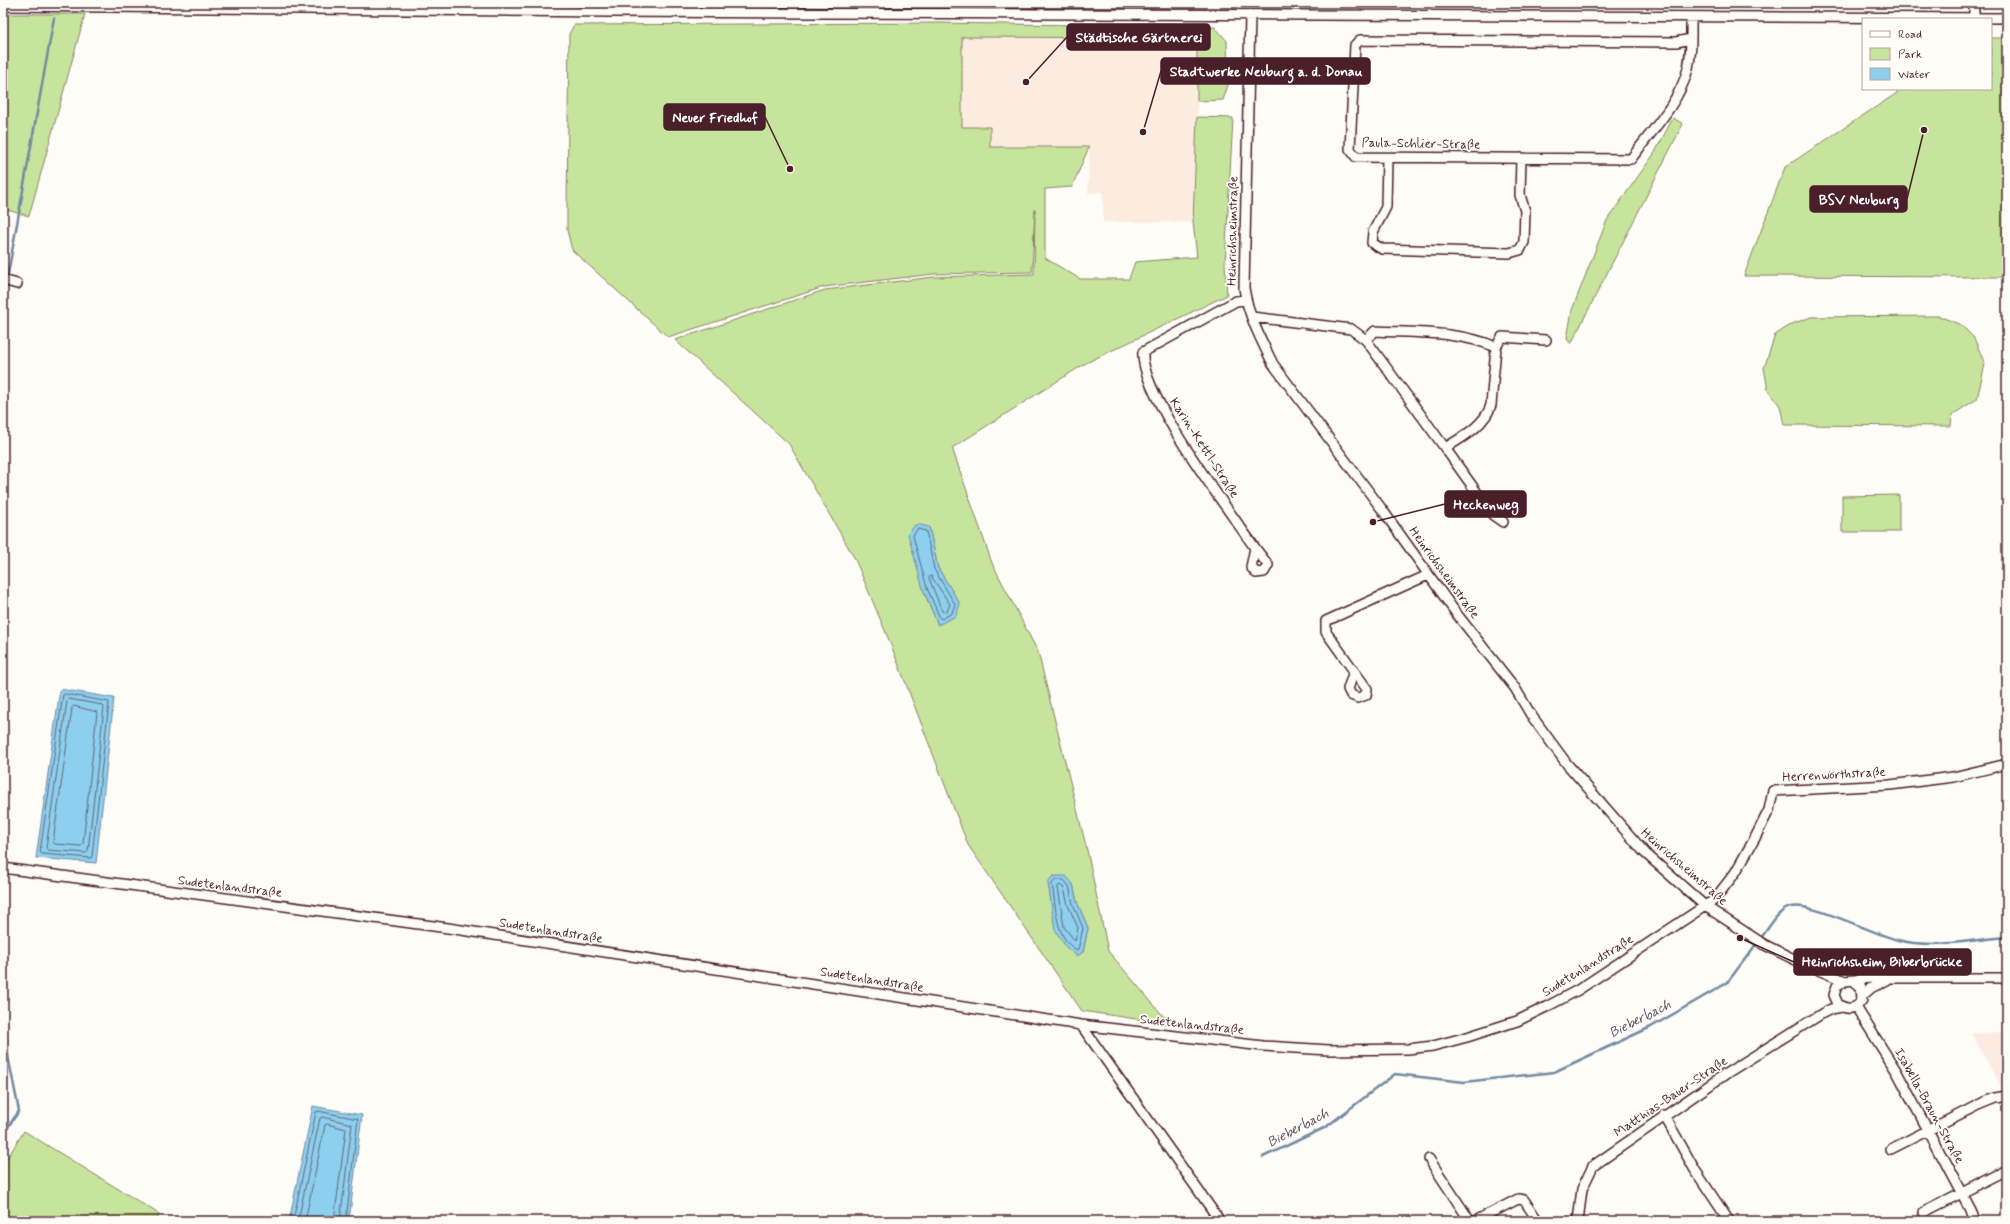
<svg xmlns="http://www.w3.org/2000/svg" width="2010" height="1224" font-family="Mynerve,sans-serif">
<rect width="100%" height="100%" fill="#fdfcf7"/>
<filter id="ink" filterUnits="userSpaceOnUse"><feTurbulence type="fractalNoise" baseFrequency=".025" numOctaves="2"/><feDisplacementMap in="SourceGraphic" scale="8" xChannelSelector="R" yChannelSelector="G"/><feConvolveMatrix kernelMatrix="1 2 1 2 8 2 1 2 1" color-interpolation-filters="sRGB"/></filter>
<g filter="url(#ink)">
<path fill="#fcece0" d="M 962,37 L 1198,38 L 1197,117 L 1193,222 L 1103,222 L 1103,192 L 1088,193 L 1089,147 L 990,147 L 962,127 Z
M 1971,1033 L 2007,1033 L 2007,1089 L 2003,1090 Z"/>
<path fill="#c7e49c" stroke="#888264" fill-rule="evenodd" d="M 3,14 L 85,14 L 29,216 L 3,209 Z
M 935,23 L 1215,27 L 1227,41 L 1228,85 L 1223,100 L 1197,101 L 1197,38 L 962,37 L 962,127 L 990,127 L 990,147 L 1089,147 L 1072,187 L 1045,189 L 1045,258 L 1080,279 L 1129,279 L 1135,262 L 1197,257 L 1193,222 L 1197,117 L 1233,118 L 1225,264 L 1227,295 L 1086,363 L 952,448 L 992,563 L 1038,652 L 1087,850 L 1108,951 L 1170,1024 L 1082,1011 L 968,845 L 891,645 L 855,559 L 789,444 L 675,340 L 825,290 L 934,277 L 1034,274 L 1035,209 L 1032,272 L 933,274 L 824,287 L 668,337 L 572,250 L 567,230 L 567,208 L 569,34 L 574,25 ZM 929,527 L 938,568 L 960,604 L 938,625 L 923,589 ZM 1048,882 L 1073,884 L 1077,902 L 1088,928 L 1083,952 L 1077,956 L 1052,906 Z
M 1991,38 L 2007,38 L 2007,277 L 1744,276 L 1785,167 L 1897,93 L 1897,89 L 1991,89 Z
M 1673,118 L 1683,124 L 1571,344 L 1567,339 L 1572,310 L 1607,220 L 1654,154 Z
M 1939,316 L 1961,325 L 1974,338 L 1985,364 L 1977,399 L 1952,415 L 1951,426 L 1784,425 L 1780,406 L 1768,390 L 1764,368 L 1775,335 L 1792,324 L 1811,317 Z
M 1899,495 L 1899,532 L 1842,532 L 1842,496 Z
M 24,1131 L 159,1214 L 157,1221 L 3,1221 L 3,1165 Z"/>
<path fill="#8ccfee" stroke="#7289a0" d="M 916,524 L 929,527 L 938,568 L 960,604 L 956,616 L 938,625 L 923,589 L 908,534 Z
M 60,689 L 114,698 L 96,863 L 36,858 Z
M 1053,876 L 1066,876 L 1073,884 L 1077,902 L 1088,928 L 1083,952 L 1077,956 L 1066,947 L 1055,930 L 1048,882 Z
M 313,1106 L 362,1115 L 349,1221 L 289,1221 Z"/>
<g fill="none" stroke-linecap="round" stroke-linejoin="round">
<path stroke="#646579" stroke-width="1" d="M 918,529 L 926,531 L 934,569 L 955,604 L 952,613 L 942,619 L 940,618 L 927,588 L 913,536 Z
M 931,576 L 950,604 L 948,609 L 944,612 L 942,611 L 929,578 Z
M 65,694 L 109,702 L 92,856 L 91,858 L 42,854 L 40,852 L 63,695 Z
M 69,699 L 102,705 L 104,707 L 88,851 L 86,853 L 48,850 L 46,848 L 67,701 Z
M 74,706 L 97,712 L 83,844 L 81,846 L 55,844 L 53,842 L 72,708 Z
M 1056,880 L 1064,880 L 1069,886 L 1073,904 L 1083,928 L 1078,950 C 1055,941 1056,905 1052,884 Z
M 1060,885 L 1064,888 L 1068,905 L 1078,928 L 1075,941 L 1064,927 L 1058,887 Z
M 293,1221 L 316,1112 L 318,1111 L 358,1119 L 346,1221
M 298,1221 L 320,1118 L 322,1117 L 352,1124 L 340,1221
M 305,1221 L 325,1125 L 327,1124 L 346,1129 L 334,1221"/>
<path stroke="#7289a0" stroke-width="2.5" d="M 8,274 L 54,18
M 3,296 L 5,288
M 1760,939 C 1768,930 1778,909 1791,907 C 1812,902 1873,934 1898,940 C 1932,949 1972,940 2007,937
M 3,1009 L 8,1056 L 19,1111 L 3,1134
M 1263,1157 L 1326,1127 L 1395,1074 L 1464,1082 L 1554,1072 L 1651,1027 L 1727,983 L 1757,943"/>
<defs>
<path id="minor" d="M 1974,3 L 1974,18
M 3,6 L 609,12 L 2007,18
M 1250,15 L 1244,288 C 1248,315 1261,340 1273,364 L 1381,508 L 1456,613 L 1515,688 L 1531,715 L 1567,764 L 1645,853 L 1705,906 L 1765,945 L 1804,964 L 1845,981 L 1872,978 L 2007,978
M 1691,39 L 1676,42 L 1360,40 L 1355,45 L 1350,149 L 1356,157 L 1631,159 C 1650,133 1679,102 1687,72 C 1692,54 1691,35 1691,17
M 1387,158 L 1386,207 L 1373,232 L 1372,243 L 1382,249 L 1509,253 L 1520,250 L 1524,242 L 1525,211 L 1520,195 L 1521,158
M 3,280 L 17,284
M 1246,300 L 1236,301 L 1143,352 C 1139,393 1229,510 1255,548 L 1251,567 L 1256,573 L 1264,572 L 1268,565 L 1255,548
M 1252,317 L 1351,329 L 1366,340 L 1375,331 C 1414,333 1460,331 1496,347 L 1491,405 C 1485,425 1463,437 1445,448 L 1366,340
M 1496,347 L 1502,337 L 1546,340
M 1445,448 L 1493,515 L 1503,522
M 1354,671 L 1348,689 L 1351,695 L 1358,698 L 1366,695 L 1367,689 L 1354,671 L 1326,632 L 1326,621 L 1428,575
M 3,868 L 448,928 L 1081,1025 L 1263,1046 L 1329,1050 L 1408,1049 L 1433,1046 L 1467,1037 L 1517,1021 L 1548,1006 L 1578,990 L 1714,900 L 1735,873 L 1755,838 L 1769,810 L 1773,791 L 1890,785 L 1953,777 L 2007,764
M 1845,981 L 1837,986 L 1834,995 L 1838,1004 C 1847,1011 1856,1009 1862,1000 L 1861,987 L 1854,981
M 1863,995 L 1871,988 L 1887,980
M 1856,1007 L 1897,1072 L 1970,1209 L 1974,1221
M 1081,1025 L 1220,1221
M 1664,1115 L 1695,1170 L 1729,1221
M 1891,1149 L 1978,1105 L 1995,1098 L 2007,1096
M 1429,1159 L 1470,1221
M 1924,1212 L 2007,1170
M 1475,1221 L 1518,1199 L 1524,1200 L 1538,1221
M 1578,1221 L 1582,1189 L 1593,1166 L 1727,1073 L 1823,1013 L 1831,1009 L 1842,1007"/>
</defs>
<use href="#minor" stroke="#4a1f2b" stroke-width="12"/>
<use href="#minor" stroke="#fdfcf7" stroke-width="9"/>
</g>
</g>
<g text-anchor="middle" dominant-baseline="central" stroke-width="3.5" stroke-linejoin="round" paint-order="stroke">
<g font-size="13" fill="#4a1f2b" stroke="#fdfcf7">
<text transform="translate(1421 144) rotate(1)">Paula-Schlier-Straße</text>
<text transform="translate(1233 231) rotate(-89)">Heinrichsheimstraße</text>
<text transform="translate(1204 448) rotate(57)">Karin-Kettl-Straße</text>
<text transform="translate(1444 573) rotate(54)">Heinrichsheimstraße</text>
<text transform="translate(1834 775) rotate(-3)">Herrenwörthstraße</text>
<text transform="translate(1684 867) rotate(41)">Heinrichsheimstraße</text>
<text transform="translate(230 887) rotate(7)">Sudetenlandstraße</text>
<text transform="translate(551 931) rotate(9)">Sudetenlandstraße</text>
<text transform="translate(1588 966) rotate(-32)">Sudetenlandstraße</text>
<text transform="translate(872 980) rotate(9)">Sudetenlandstraße</text>
<text transform="translate(1192 1025) rotate(6)">Sudetenlandstraße</text>
<text transform="translate(1671 1097) rotate(-34)">Matthias-Bauer-Straße</text>
<text transform="translate(1929 1106) rotate(61)">Isabella-Braun-Straße</text>
</g>
<g font-size="14" font-style="italic" fill="#5e5466" stroke="#fdfcf7">
<text transform="translate(1640 1019) rotate(-27)">Bieberbach</text>
<text transform="translate(1298 1128) rotate(-28)">Bieberbach</text>
</g>
</g>
<path fill="none" stroke="#4a1f2b" stroke-width="1.5" d="M1026 82L1067 37M1143 132L1161 71M790 169L765 117M1924 130L1907 199M1373 522L1445 504M1740 938L1794 962"/>
<g fill="#4a1f2b" stroke="#fdfcf7" stroke-width="1.5">
<circle cx="1026" cy="82" r="4"/>
<circle cx="1143" cy="132" r="4"/>
<circle cx="790" cy="169" r="4"/>
<circle cx="1924" cy="130" r="4"/>
<circle cx="1373" cy="522" r="4"/>
<circle cx="1740" cy="938" r="4"/>
</g>
<g fill="#4a1f2b" stroke="#4a1f2b" stroke-width="1.5">
<rect x="1067" y="24" width="143" height="26" rx="4"/>
<rect x="1161" y="58" width="209" height="26" rx="4"/>
<rect x="664" y="104" width="101" height="26" rx="4"/>
<rect x="1810" y="186" width="97" height="26" rx="4"/>
<rect x="1445" y="491" width="81" height="26" rx="4"/>
<rect x="1794" y="949" width="177" height="26" rx="4"/>
</g>
<g font-size="14" text-anchor="middle" font-weight="bold" fill="#fff">
<text x="1139" y="42">Städtische Gärtnerei</text>
<text x="1266" y="76">Stadtwerke Neuburg a. d. Donau</text>
<text x="715" y="122">Neuer Friedhof</text>
<text x="1859" y="204">BSV Neuburg</text>
<text x="1486" y="509">Heckenweg</text>
<text x="1882" y="966">Heinrichsheim, Biberbrücke</text>
</g>
<rect width="2010" height="1224" fill="none" stroke="#fdfcf7" stroke-width="16"/>
<rect x="8" y="8" width="1994" height="1208" fill="none" stroke="#4a1f2b" stroke-width="1.5" filter="url(#ink)"/>
<rect x="1862" y="18" width="130" height="72" fill="#fdfcf7" stroke="#b5a4a5"/>
<rect x="1870" y="31" width="20" height="6" fill="#fdfcf7" stroke="#b5a4a5"/>
<text x="1898" y="38" font-size="12" fill="#4a1f2b">Road</text>
<rect x="1870" y="48" width="20" height="12" fill="#c7e49c" stroke="#b5a4a5"/>
<text x="1898" y="58" font-size="12" fill="#4a1f2b">Park</text>
<rect x="1870" y="68" width="20" height="12" fill="#8ccfee" stroke="#b5a4a5"/>
<text x="1898" y="78" font-size="12" fill="#4a1f2b">Water</text>
</svg>
